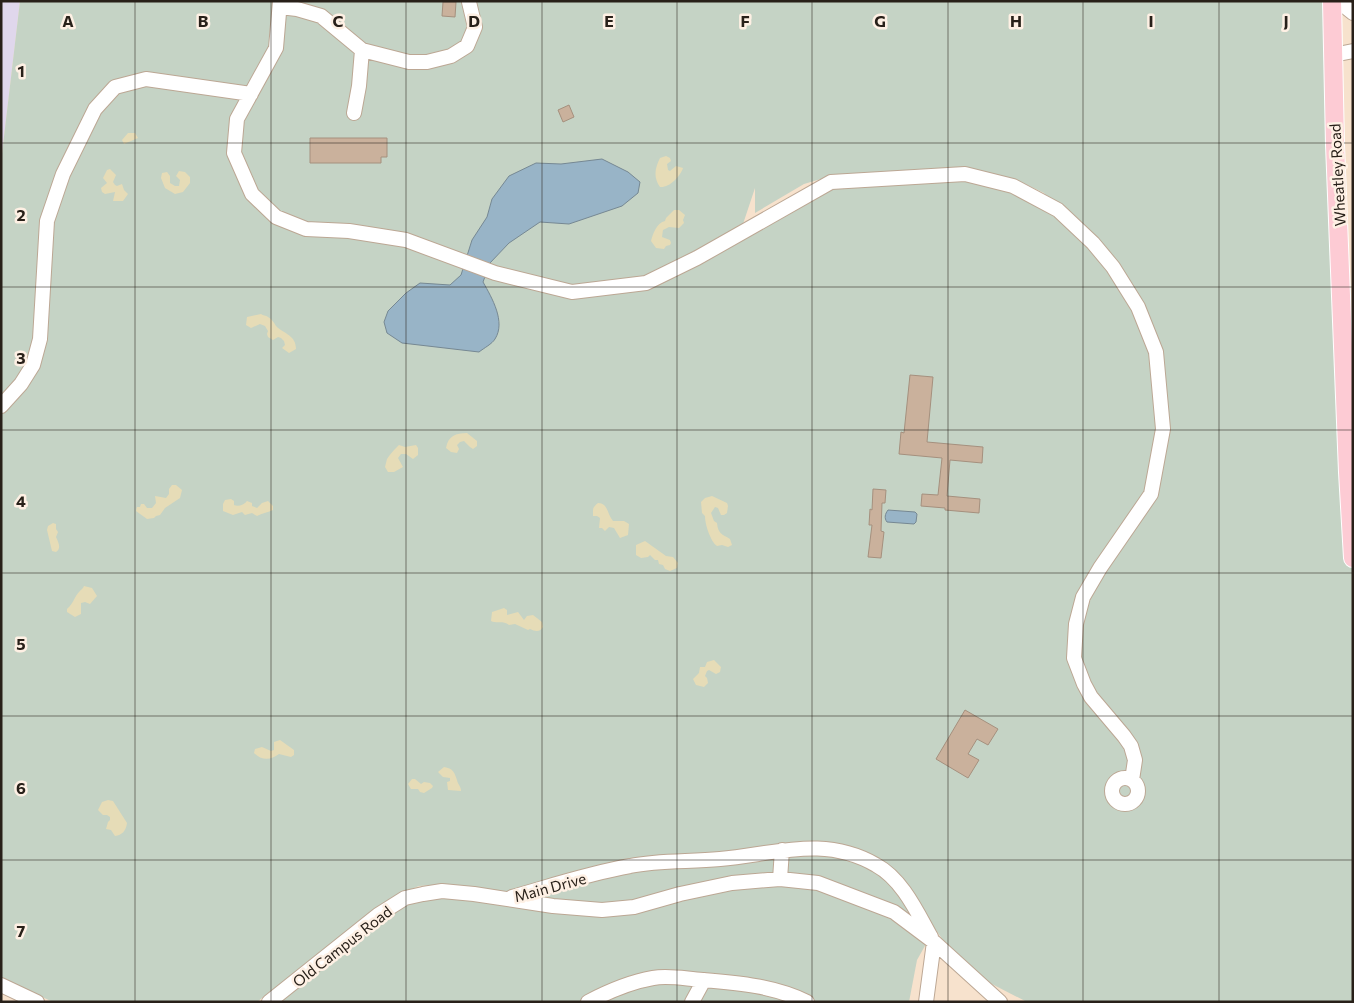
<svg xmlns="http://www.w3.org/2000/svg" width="1354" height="1003" font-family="Commissioner,sans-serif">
<rect width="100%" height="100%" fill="#f7e2cd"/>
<path fill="#e0d7ec" d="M 1,1 L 20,1 L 1,162 Z"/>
<path fill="#c5d3c5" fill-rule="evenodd" d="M 20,1 L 1333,1 L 1334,29 L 1332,79 L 1353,558 L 1353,1002 L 1027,1002 L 988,982 L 945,943 L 900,879 L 882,862 L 854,848 L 822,846 L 788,846 L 710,856 L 657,856 L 628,860 L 512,892 L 444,884 L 419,886 L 396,895 L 373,910 L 257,1002 L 53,1002 L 1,978 L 1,162 ZM 964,169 L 1015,179 L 1044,193 L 1057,213 L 1012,189 L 967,178 L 831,182 L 739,236 L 755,188 L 755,213 L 804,184 L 831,176 Z
M 842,854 L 885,874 L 925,930 L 788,873 L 786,869 L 788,856 Z
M 776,858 L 774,871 L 771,874 L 619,906 L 520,898 L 645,868 Z
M 782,882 L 815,886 L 888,914 L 926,944 L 917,960 L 909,1002 L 278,1002 L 379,921 L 405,904 L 441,898 L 554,910 Z"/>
<path fill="#e6dcb7" d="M 128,133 L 135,133 L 138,138 L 124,144 L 122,140 Z
M 666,156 L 670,158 L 671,161 L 667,164 L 668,170 L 670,171 L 676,166 L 683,168 C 680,177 669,188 660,187 C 653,177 655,168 660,158 Z
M 110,169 L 116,175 L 113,182 L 115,185 L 117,186 L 122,184 L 124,190 L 128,194 L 123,201 L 113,201 L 115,192 L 105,194 L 102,192 L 101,188 L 107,183 L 103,178 L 107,170 Z
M 179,171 L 185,172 L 190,177 L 190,183 L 183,192 L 175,194 L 165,188 L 161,178 L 162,173 L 167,172 L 170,176 L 170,183 L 175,186 L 179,186 L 180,180 L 176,176 Z
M 674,210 L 679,210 L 685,215 L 683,220 L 684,223 L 679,228 L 669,227 L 663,230 L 662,237 L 670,240 L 671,243 L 670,245 L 666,246 L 664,249 L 656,248 L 651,241 C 653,233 657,223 665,221 L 666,218 Z
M 261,314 C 263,316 266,315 268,317 C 272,319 274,323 276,326 C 284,334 296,335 296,349 L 289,353 L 282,348 L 285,345 L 284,341 L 281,338 L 278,337 L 273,340 L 268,337 L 267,334 L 268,331 L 265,326 L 260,324 L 251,328 L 246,325 L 247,317 Z
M 467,433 L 477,441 L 477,446 L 473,449 L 470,447 L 464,441 L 460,442 L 457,445 L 459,449 L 457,453 L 451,452 L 446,448 C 448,436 456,433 467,433 Z
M 399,445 L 405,447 L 416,445 L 418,448 L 418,455 L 413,459 L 406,454 L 401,454 L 398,458 L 403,467 L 394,472 L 388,472 L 385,467 L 387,459 C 391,453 394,450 399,445 Z
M 172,485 L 176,485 L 182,490 L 180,498 L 165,508 L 160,515 L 156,516 L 154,518 L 147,519 L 136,511 L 137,507 L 140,507 L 141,504 L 144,504 L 147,508 L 152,508 L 156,503 L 155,496 L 166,498 L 169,494 L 169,489 Z
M 712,496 L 727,503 L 728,506 L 727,513 L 724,515 L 721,515 L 718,508 L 715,507 L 711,513 L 714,521 L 717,523 C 718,534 722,534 730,539 L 732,545 L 728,547 L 722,545 L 717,546 C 711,542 705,525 705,516 L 702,513 L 701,502 L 705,498 Z
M 231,499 L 234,501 L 234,505 C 238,507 244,505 247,501 L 252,503 L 252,506 L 257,508 L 262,503 L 268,501 L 273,506 L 273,510 C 267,513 262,513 257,516 L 252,513 L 245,515 L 242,512 L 233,515 L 223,511 L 223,504 L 225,500 Z
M 598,503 C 608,503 607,514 613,521 L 624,521 L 629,524 L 628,535 L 620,538 L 614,528 L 609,527 L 605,531 L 602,528 L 599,528 L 600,518 L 597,516 L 593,516 C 593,509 592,508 598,503 Z
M 53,523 L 56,524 L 56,529 L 58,532 L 56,537 C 58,542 62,548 56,552 L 52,551 L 47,530 L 48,526 Z
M 645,541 L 666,556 L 673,557 L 678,563 L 677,568 L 670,571 L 665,569 L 663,565 L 659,564 L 658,560 L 655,560 L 650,555 L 648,557 L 641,558 L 636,555 L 636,545 Z
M 84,586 L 92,588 L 97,596 L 90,604 L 85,602 L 81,603 L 81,614 L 75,617 L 67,612 L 67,609 C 74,603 74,597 79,592 C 80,590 83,589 84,586 Z
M 504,608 L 507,610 L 507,615 L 518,612 L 524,620 L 527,616 L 533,615 L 542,622 L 543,627 C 539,633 535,631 530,629 L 528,630 L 515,624 L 509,625 C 503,620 497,624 491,621 L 492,612 Z
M 714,660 L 721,667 L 720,672 L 716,674 L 709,670 L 707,671 L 705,676 L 707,678 L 708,683 L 704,687 L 696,685 L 693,679 L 699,673 L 700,667 L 705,667 L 707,662 Z
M 280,740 L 294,750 L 294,755 L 291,757 L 279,754 C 271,760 262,761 254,753 L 255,749 L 262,747 L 271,751 L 274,750 L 274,742 Z
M 444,767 C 453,769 454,771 457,780 C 458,785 461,786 461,791 L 448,790 L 447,782 L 450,781 L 450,778 L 443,777 L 438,772 Z
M 412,779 L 415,779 L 421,784 L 424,782 L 430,783 L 433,786 L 432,788 L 424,793 L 420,792 L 418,789 L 411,789 L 408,784 Z
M 108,800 L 113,801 L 127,823 C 126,831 122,835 115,836 L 111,830 L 106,829 L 108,822 L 110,820 L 110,817 L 107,815 L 103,815 L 98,810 L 102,802 Z"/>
<path fill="#98b4c7" stroke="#768893" d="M 602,159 L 628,172 L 640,182 L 638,193 L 622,206 L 569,224 L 540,222 L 509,243 L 490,263 L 483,282 C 492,298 506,322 495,339 C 492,344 484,348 479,352 L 402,343 L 387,333 L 384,322 L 388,311 L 406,293 L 420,283 L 450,285 L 461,275 L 472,240 L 487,217 L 492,199 L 509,176 L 536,163 L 561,164 Z
M 888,510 L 915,512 L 917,514 L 916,522 L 914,524 L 887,522 C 884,518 885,514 888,510 Z"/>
<path fill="#cab19c" stroke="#a5907e" d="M 443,2 L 456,2 L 455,17 L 442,16 Z
M 569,105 L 574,117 L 563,122 L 558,110 Z
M 310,138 L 387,138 L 387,157 L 381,157 L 381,163 L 310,163 Z
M 910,375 L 933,377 L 927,442 L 983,447 L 982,463 L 950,460 L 947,496 L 980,499 L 979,513 L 945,510 L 945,508 L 921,506 L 922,494 L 938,495 L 942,458 L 899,454 L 901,432 L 904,433 Z
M 873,489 L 886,490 L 885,503 L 882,503 L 881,531 L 884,532 L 881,558 L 868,557 L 872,525 L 869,525 L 870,509 L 872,510 Z
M 965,710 L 998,729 L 988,745 L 977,739 L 968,754 L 979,760 L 968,778 L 936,759 Z"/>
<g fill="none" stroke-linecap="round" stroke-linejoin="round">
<defs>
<path id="minor" d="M 280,1 L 276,48 L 237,119 L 234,153 L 252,194 L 276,217 L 306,229 L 349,231 L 406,240 L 495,273 L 572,292 L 646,283 L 697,258 L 831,182 L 965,174 L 1013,186 L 1058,210 L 1093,243 L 1113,267 L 1138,307 L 1156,352 L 1163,429 L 1151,494 L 1100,568 L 1083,597 L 1076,624 L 1074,658 L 1084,684 L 1091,697 L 1124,736 L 1131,746 L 1135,760 L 1132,780
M 1338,1 L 1353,13
M 280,7 L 297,9 L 321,16 L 362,50 L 359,86 L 354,113
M 362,50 L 409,62 L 427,62 L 451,56 L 467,46 L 475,27 L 469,2
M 1333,55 L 1353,51
M 1,406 L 21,384 L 33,365 L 40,339 L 47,221 L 63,174 L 95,109 L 115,87 L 146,79 L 251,94
M1112 791a13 13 0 1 1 26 0a13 13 0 1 1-26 0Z
M 780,879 L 782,850
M 512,897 C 551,886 590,873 630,866 C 660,860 690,862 720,859 C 776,854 824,835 876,865 C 902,879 917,912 931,937
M 1,985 L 37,1002
M 269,1002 L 378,915 L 405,898 L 423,894 L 442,891 L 474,894 L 553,906 L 602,910 L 634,907 L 680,894 L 732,883 L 780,879 L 818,883 L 894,912 L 934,942 L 1000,1002
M 588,1002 C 609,991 630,982 653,978 C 669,975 686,979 703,980 C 739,983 774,986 807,1002
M 692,1002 L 704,980
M 926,1002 L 934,942"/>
<path id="major" d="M 1332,1 L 1335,145 L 1348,472 L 1353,558"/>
</defs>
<use href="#minor" stroke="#bca794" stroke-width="16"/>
<use href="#major" stroke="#fff" stroke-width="20"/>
<use href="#minor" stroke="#fff" stroke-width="14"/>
<use href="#major" stroke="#fdcbd4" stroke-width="18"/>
</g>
<path fill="none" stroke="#282019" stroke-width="1" stroke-opacity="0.55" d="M 135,1 L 135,1002M 271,1 L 271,1002M 406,1 L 406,1002M 542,1 L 542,1002M 677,1 L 677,1002M 812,1 L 812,1002M 948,1 L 948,1002M 1083,1 L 1083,1002M 1219,1 L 1219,1002M 1,143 L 1353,143M 1,287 L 1353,287M 1,430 L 1353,430M 1,573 L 1353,573M 1,716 L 1353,716M 1,860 L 1353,860"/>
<g text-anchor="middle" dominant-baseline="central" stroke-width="5" stroke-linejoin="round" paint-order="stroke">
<g font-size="15" fill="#282019" stroke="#fef0e4">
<text transform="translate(1337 175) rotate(-93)">Wheatley Road</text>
<text transform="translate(550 887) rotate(-15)">Main Drive</text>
<text transform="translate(342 946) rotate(-38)">Old Campus Road</text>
</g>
</g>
<g font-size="16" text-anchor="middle" font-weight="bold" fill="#282019" stroke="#fef0e4" stroke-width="5" stroke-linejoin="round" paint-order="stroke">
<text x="68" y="27">A</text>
<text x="203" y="27">B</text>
<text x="338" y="27">C</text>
<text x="474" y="27">D</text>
<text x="609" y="27">E</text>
<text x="745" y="27">F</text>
<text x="880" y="27">G</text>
<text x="1016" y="27">H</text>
<text x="1151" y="27">I</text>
<text x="1286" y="27">J</text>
<text x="21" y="77">1</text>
<text x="21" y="221">2</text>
<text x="21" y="364">3</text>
<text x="21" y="507">4</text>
<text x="21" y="650">5</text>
<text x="21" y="794">6</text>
<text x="21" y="937">7</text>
</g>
<rect width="1354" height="1003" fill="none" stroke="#282019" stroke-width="5"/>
</svg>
